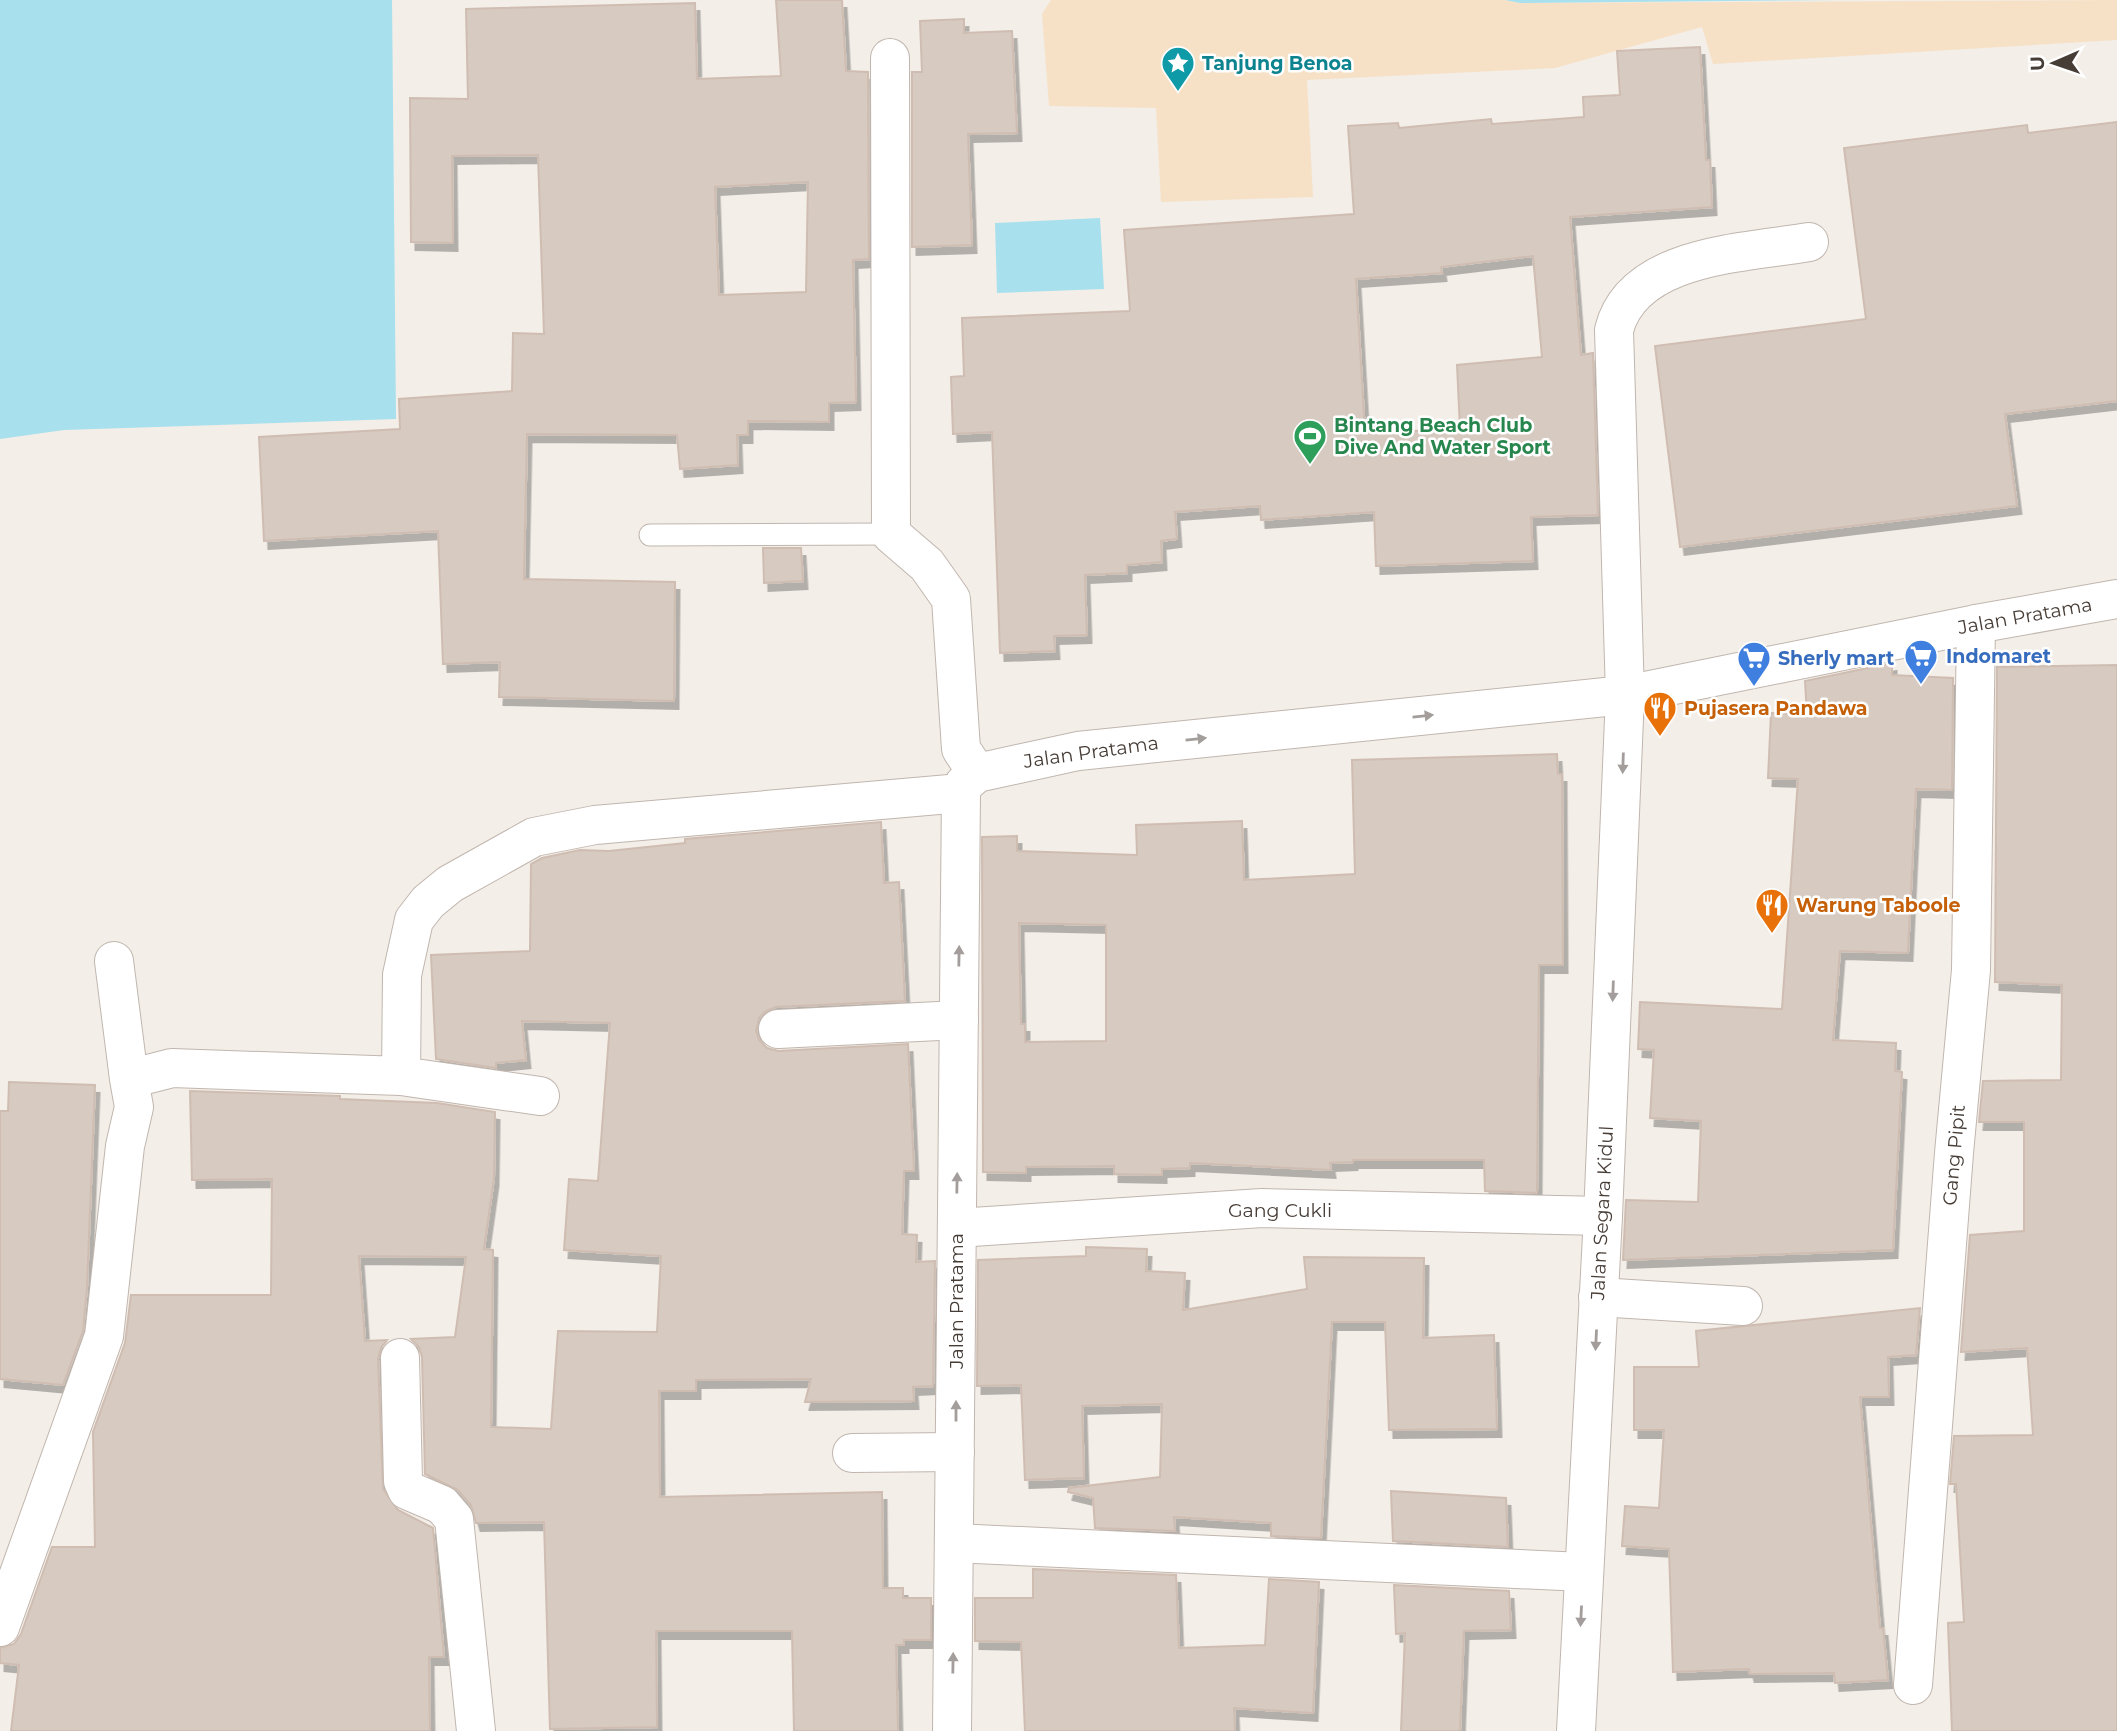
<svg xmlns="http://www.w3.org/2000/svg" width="2117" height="1731" font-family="Montserrat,sans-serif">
<defs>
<filter id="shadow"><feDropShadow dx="4.5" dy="8" stdDeviation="0" flood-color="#0004"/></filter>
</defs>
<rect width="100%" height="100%" fill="#f3eee8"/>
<path fill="#f6e1c6" d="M 1051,0 L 1505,0 L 1520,3 L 2117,0 L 2117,40 L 1713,64 L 1702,27 L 1555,68 L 1307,80 L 1313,197 L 1161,202 L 1156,108 L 1049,106 L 1042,14 Z"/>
<path fill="#a8e0ed" d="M 0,0 L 392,0 L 396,419 L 64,430 L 0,439 Z
M 1505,0 L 1838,0 L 1520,3 Z
M 1100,218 L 1104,289 L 997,293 L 995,223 Z"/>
<path fill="#d7cac1" stroke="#cfbdb2" stroke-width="2" fill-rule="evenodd" filter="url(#shadow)" d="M 776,0 L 842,0 L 846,71 L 868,72 L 869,259 L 853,260 L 856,402 L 829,403 L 829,422 L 748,421 L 748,435 L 737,435 L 738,465 L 680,469 L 677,435 L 527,434 L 524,579 L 675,582 L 674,701 L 499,697 L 500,662 L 443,664 L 438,531 L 264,541 L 259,437 L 400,429 L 399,399 L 512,391 L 513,333 L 544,334 L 538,155 L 452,156 L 453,243 L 411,242 L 410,98 L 468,99 L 466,9 L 695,3 L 697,79 L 781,76 ZM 808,182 L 806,292 L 719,295 L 715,187 Z
M 964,19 L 964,33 L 1012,31 L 1017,133 L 968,134 L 972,245 L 912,247 L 912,72 L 922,72 L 920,21 Z
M 1700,47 L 1706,160 L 1710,160 L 1712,207 L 1570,217 L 1581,355 L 1593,353 L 1598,515 L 1531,517 L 1533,561 L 1376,566 L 1374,512 L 1261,520 L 1260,506 L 1175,512 L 1177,539 L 1161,541 L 1162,562 L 1127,565 L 1127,573 L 1085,575 L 1087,635 L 1054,636 L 1055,651 L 1000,653 L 992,432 L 953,434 L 951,377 L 964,376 L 962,318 L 1130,311 L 1124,230 L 1354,214 L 1348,126 L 1398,123 L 1399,128 L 1491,119 L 1492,124 L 1584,117 L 1583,97 L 1620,95 L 1617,51 ZM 1533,256 L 1542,357 L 1457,365 L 1460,429 L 1365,433 L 1356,279 L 1442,273 L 1441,267 Z
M 2117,122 L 2117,401 L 2005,414 L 2017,506 L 1680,547 L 1655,346 L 1866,319 L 1844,148 L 2027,125 L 2028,133 Z
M 763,548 L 801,548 L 803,581 L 764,583 Z
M 1892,663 L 1892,675 L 1953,678 L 1952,790 L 1916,789 L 1908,953 L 1840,951 L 1833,1040 L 1896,1043 L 1895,1071 L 1902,1072 L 1893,1250 L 1623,1260 L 1626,1200 L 1698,1202 L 1701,1121 L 1650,1118 L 1654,1050 L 1638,1049 L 1640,1002 L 1782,1009 L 1798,779 L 1768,778 L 1771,713 L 1807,714 L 1805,681 Z
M 2117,665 L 2117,1731 L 1952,1731 L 1948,1623 L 1964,1622 L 1956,1484 L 1950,1484 L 1954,1436 L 2033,1435 L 2027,1348 L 1961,1352 L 1970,1235 L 2024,1231 L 2024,1122 L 1979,1122 L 1983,1081 L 2061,1080 L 2062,985 L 1995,982 L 1997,667 Z
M 1557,754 L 1558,774 L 1562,774 L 1563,965 L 1539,965 L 1537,1193 L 1485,1191 L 1484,1160 L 1353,1160 L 1353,1162 L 1330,1163 L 1331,1170 L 1190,1163 L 1190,1168 L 1162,1169 L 1162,1175 L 1114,1174 L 1114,1166 L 1026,1167 L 1026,1173 L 983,1172 L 982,837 L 1017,836 L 1017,851 L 1137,855 L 1136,825 L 1242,821 L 1244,880 L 1355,874 L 1352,760 ZM 1019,923 L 1106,925 L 1106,1041 L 1025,1042 L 1025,1024 L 1021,1024 Z
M 881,822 L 884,883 L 899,882 L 905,1001 L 776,1007 L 766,1011 L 759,1018 L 756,1031 L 759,1040 L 767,1048 L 778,1051 L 908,1044 L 914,1171 L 904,1171 L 902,1234 L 917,1235 L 916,1262 L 935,1261 L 933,1386 L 913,1387 L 914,1401 L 805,1402 L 811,1379 L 696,1380 L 696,1391 L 659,1391 L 660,1497 L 882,1492 L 883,1588 L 903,1588 L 903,1598 L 931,1598 L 931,1640 L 904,1640 L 904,1645 L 896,1645 L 898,1731 L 794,1731 L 792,1631 L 656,1631 L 657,1727 L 550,1729 L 544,1522 L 476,1523 L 471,1505 L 458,1490 L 425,1474 L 422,1357 L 419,1347 L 411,1339 L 455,1337 L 466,1257 L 359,1256 L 365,1341 L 387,1340 L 381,1348 L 378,1359 L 383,1489 L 398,1510 L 433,1528 L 444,1657 L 429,1657 L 430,1731 L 11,1731 L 19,1665 L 0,1663 L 0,1648 L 14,1644 L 21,1634 L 52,1547 L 95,1547 L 93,1432 L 125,1343 L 131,1295 L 271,1295 L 272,1179 L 192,1180 L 190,1091 L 340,1096 L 340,1099 L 437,1103 L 495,1112 L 494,1178 L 484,1249 L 493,1250 L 491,1427 L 551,1429 L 558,1331 L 657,1332 L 661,1256 L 564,1250 L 569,1179 L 598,1181 L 610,1023 L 522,1021 L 526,1060 L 496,1063 L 496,1068 L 436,1059 L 431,955 L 530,951 L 531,864 L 542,858 L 580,850 L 609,851 L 685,843 L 685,839 Z
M 9,1082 L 95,1085 L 87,1287 L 83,1331 L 63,1385 L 0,1379 L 0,1111 L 8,1111 Z
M 1086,1247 L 1147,1249 L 1146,1271 L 1185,1273 L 1183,1310 L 1307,1289 L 1304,1257 L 1424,1258 L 1423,1338 L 1494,1335 L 1497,1429 L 1389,1430 L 1385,1322 L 1332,1322 L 1321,1538 L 1271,1536 L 1271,1523 L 1174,1517 L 1175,1531 L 1095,1528 L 1093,1498 L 1068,1492 L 1069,1488 L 1160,1477 L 1162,1404 L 1082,1406 L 1084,1478 L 1025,1480 L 1021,1385 L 977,1386 L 978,1260 L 1086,1256 Z
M 1920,1308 L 1916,1355 L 1888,1357 L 1889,1397 L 1860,1397 L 1880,1628 L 1883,1628 L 1888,1680 L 1835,1683 L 1834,1673 L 1750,1674 L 1749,1669 L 1673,1672 L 1669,1549 L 1622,1546 L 1625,1506 L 1659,1508 L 1664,1430 L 1634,1430 L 1634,1367 L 1699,1367 L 1696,1331 Z
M 1391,1491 L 1506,1498 L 1508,1547 L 1393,1541 Z
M 1033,1569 L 1176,1575 L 1179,1648 L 1265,1645 L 1269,1579 L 1319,1582 L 1313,1713 L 1234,1708 L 1235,1731 L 1025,1731 L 1021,1642 L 975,1641 L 975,1598 L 1033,1598 Z
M 1394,1585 L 1509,1591 L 1511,1630 L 1464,1631 L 1460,1731 L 1401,1731 L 1405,1633 L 1396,1634 Z"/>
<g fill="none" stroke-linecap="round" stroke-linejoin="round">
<defs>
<path id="service" d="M 650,535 L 891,534"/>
<path id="minor" d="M 890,58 L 891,534 L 927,565 L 951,599 L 961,749 L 977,773
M 1625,695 L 1614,330 C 1633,254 1746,253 1809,242
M 114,961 L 129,1079
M 778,1029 L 959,1020
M 401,1076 L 402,975 L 414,920 L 428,902 L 450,884 L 534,837 L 595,825 L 961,793
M 957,1228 L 1262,1208 L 1603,1216
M 1598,1297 L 1743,1306
M 400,1358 L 403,1481 L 407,1490 L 442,1505 L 454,1519 L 476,1731
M 852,1453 L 955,1452
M 954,1543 L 1583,1572
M 0,1627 L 104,1336 L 125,1146 L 134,1107 L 129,1079 L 172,1068 L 401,1076 L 540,1096
M 1913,1685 L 1954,1153 L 1971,970 L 1976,624"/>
<path id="tertiary" d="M 952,1731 L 961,793 L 964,784 L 977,773 L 1078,751 L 1625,695 L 1976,624 L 2117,599
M 1576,1731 L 1603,1216 L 1625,695"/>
</defs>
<use href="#service" stroke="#c1b6ae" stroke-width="23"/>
<use href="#minor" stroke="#c1b6ae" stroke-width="40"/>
<use href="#tertiary" stroke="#c1b6ae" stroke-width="40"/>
<use href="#service" stroke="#fff" stroke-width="21"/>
<use href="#minor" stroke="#fff" stroke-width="38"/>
<use href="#tertiary" stroke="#fff" stroke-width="38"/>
</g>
<defs><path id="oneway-solid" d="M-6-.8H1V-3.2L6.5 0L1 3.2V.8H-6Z" transform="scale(1.75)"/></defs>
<g fill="#a39e9b">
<use href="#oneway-solid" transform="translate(1423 716) rotate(-6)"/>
<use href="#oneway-solid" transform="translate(1196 739) rotate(-6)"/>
<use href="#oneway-solid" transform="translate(1623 763) rotate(92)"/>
<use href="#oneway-solid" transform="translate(959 956) rotate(-89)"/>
<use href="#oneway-solid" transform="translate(1613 991) rotate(92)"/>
<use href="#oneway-solid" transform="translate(957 1183) rotate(-89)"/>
<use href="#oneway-solid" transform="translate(1596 1340) rotate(93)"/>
<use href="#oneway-solid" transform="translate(956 1411) rotate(-90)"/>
<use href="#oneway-solid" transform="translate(1581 1616) rotate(93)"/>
<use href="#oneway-solid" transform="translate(953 1663) rotate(-89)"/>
</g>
<defs>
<symbol id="sight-pin" viewBox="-11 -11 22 30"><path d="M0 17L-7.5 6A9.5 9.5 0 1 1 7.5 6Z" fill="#0f9aa8" stroke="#fff"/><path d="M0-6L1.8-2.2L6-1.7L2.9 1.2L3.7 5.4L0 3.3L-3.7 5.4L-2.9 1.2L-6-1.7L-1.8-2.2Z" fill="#fff"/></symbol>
<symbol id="stadium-pin" viewBox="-11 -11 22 30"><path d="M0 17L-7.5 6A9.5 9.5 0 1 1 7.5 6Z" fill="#2e9e5b" stroke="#fff"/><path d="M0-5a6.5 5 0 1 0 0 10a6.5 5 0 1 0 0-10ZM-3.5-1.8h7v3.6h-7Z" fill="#fff"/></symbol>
<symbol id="supermarket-pin" viewBox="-11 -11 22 30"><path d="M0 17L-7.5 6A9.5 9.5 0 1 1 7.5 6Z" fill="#3f7fe0" stroke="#fff"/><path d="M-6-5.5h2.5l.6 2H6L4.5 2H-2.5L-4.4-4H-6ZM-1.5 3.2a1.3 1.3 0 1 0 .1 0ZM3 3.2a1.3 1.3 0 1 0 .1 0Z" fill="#fff"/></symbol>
<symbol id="restaurant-pin" viewBox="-11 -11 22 30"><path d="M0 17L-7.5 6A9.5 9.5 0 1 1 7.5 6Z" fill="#e8710a" stroke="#fff"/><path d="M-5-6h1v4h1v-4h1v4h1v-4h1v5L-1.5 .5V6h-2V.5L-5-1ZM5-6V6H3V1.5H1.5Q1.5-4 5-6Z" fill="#fff"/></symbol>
</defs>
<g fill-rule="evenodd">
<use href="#sight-pin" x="1159" y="44" width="38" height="52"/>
<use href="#stadium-pin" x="1291" y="417" width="38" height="52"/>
<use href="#supermarket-pin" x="1902" y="637" width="38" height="52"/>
<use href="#supermarket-pin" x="1735" y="639" width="38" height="52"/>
<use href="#restaurant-pin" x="1641" y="689" width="38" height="52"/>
<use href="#restaurant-pin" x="1753" y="886" width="38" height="52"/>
</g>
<g text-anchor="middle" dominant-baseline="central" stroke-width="5" stroke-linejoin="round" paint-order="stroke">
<g font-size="19" font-weight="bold" fill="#0d838f" stroke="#fff" text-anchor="start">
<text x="1202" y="63">Tanjung Benoa</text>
</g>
<g font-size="19" font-weight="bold" fill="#27864d" stroke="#fff" text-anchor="start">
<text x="1334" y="425">Bintang Beach Club<tspan x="1334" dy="22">Dive And Water Sport</tspan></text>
</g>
<g font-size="19" fill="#473d37" stroke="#fff">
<text transform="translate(2025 616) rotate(-10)">Jalan Pratama</text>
<text transform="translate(1091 752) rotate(-8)">Jalan Pratama</text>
<text transform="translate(1954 1155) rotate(-85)">Gang Pipit</text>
<text x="1280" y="1210">Gang Cukli</text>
<text transform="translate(1602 1213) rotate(-87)">Jalan Segara Kidul</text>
<text transform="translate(956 1301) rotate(-90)">Jalan Pratama</text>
</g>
<g font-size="19" font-weight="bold" fill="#366cbe" stroke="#fff" text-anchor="start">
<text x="1946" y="656">Indomaret</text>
<text x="1778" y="658">Sherly mart</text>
</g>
<g font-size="19" font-weight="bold" fill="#c56008" stroke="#fff" text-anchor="start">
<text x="1684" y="708">Pujasera Pandawa</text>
<text x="1796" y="905">Warung Taboole</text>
</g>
</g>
<g transform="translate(2054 63) rotate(268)" stroke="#ffffff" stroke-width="5" paint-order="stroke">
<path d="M0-5L12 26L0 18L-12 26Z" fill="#473d37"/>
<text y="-10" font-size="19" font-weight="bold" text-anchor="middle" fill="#473d37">U</text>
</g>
</svg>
